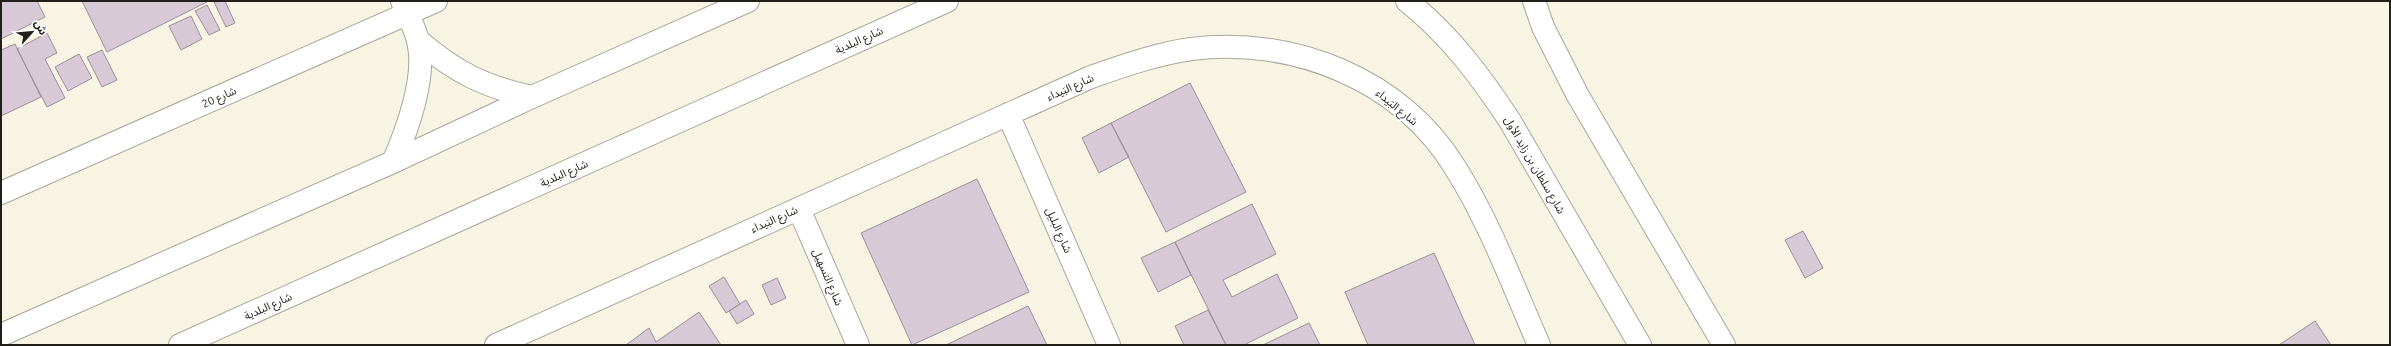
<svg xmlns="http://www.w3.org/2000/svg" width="2391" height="346" font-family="Ubuntu,'Noto Sans Arabic',sans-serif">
<rect width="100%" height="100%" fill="#f8f4e4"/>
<path fill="#d7cad6" stroke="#9a8f9a" d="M 1,1 L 37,1 L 45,17 L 1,39 Z
M 82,1 L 206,1 L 207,2 L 107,52 Z
M 225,1 L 235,23 L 226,27 L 214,2 Z
M 207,5 L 220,30 L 209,35 L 195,11 Z
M 191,16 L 202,39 L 181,50 L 169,26 Z
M 47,33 L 57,53 L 45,59 L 65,98 L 47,107 L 17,49 Z
M 15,44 L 41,97 L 1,116 L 1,50 Z
M 102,50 L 117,80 L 102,87 L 87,57 Z
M 79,54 L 92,78 L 68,91 L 55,67 Z
M 1190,83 L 1246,192 L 1166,232 L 1111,123 Z
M 1111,123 L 1129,157 L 1099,173 L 1082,138 Z
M 977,179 L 1029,292 L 912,345 L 861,233 Z
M 1252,204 L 1276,254 L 1223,280 L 1232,297 L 1277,274 L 1298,318 L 1244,345 L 1226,345 L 1175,242 Z
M 1803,231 L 1823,268 L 1805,278 L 1785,240 Z
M 1175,242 L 1191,275 L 1158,292 L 1141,258 Z
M 1434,253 L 1475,345 L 1368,345 L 1345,292 Z
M 724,277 L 740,304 L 726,313 L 709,286 Z
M 777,278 L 786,298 L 771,305 L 762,285 Z
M 746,300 L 754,314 L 737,324 L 729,311 Z
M 1028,306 L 1047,345 L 946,345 Z
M 1208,310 L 1226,345 L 1184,345 L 1175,326 Z
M 699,312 L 721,345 L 626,345 L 649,328 L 656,342 Z
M 2315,321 L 2331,345 L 2279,345 Z
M 1309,323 L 1320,345 L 1263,345 Z"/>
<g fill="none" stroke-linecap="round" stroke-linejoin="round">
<defs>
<path id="minor" d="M 419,41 C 455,72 485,87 532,97
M 1008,114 L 1109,345
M 393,162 C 407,131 427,76 418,41 C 415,27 407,14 402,1
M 1,193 L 436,1
M 799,209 L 858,345
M 496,345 L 1091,77 C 1123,66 1156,54 1191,49 C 1292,36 1402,79 1456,169 C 1489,221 1514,288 1539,345"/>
<path id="major" d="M 1407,1 C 1449,34 1481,77 1510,121 L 1640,345
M 1534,1 L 1543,27 L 1577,94 L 1724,345
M 1,335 L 393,162 L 532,97 L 748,1
M 180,345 L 947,1"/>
</defs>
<use href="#minor" stroke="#aaa697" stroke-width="24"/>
<use href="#major" stroke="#aaa697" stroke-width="24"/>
<use href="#minor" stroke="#fff" stroke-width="22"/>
<use href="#major" stroke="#fff" stroke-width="22"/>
</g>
<g text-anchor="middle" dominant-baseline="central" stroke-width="4" stroke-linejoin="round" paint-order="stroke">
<g font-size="11" fill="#211f1a" stroke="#fff">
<text transform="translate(859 40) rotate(-24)">شارع البلدية</text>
<text transform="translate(1070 87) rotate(-24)">شارع البَيداء</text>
<text transform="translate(219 97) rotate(-24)">شارع 20</text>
<text transform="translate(1397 107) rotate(39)">شارع البَيداء</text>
<text transform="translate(1535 165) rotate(60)">شارع سلطان بن زايد الأول</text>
<text transform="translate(564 173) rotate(-24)">شارع البلدية</text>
<text transform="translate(774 219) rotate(-24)">شارع البَيداء</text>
<text transform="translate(1059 230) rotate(66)">شارع البليل</text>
<text transform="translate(828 277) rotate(67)">شارع التسهيل</text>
<text transform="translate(268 306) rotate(-24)">شارع البلدية</text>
</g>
</g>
<rect width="2391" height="346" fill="none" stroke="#211f1a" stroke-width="4"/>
<g transform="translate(32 32) rotate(63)" stroke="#ffffff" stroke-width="3" paint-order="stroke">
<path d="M0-3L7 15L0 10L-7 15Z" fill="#211f1a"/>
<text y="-6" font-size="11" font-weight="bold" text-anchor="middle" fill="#211f1a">ش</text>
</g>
</svg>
